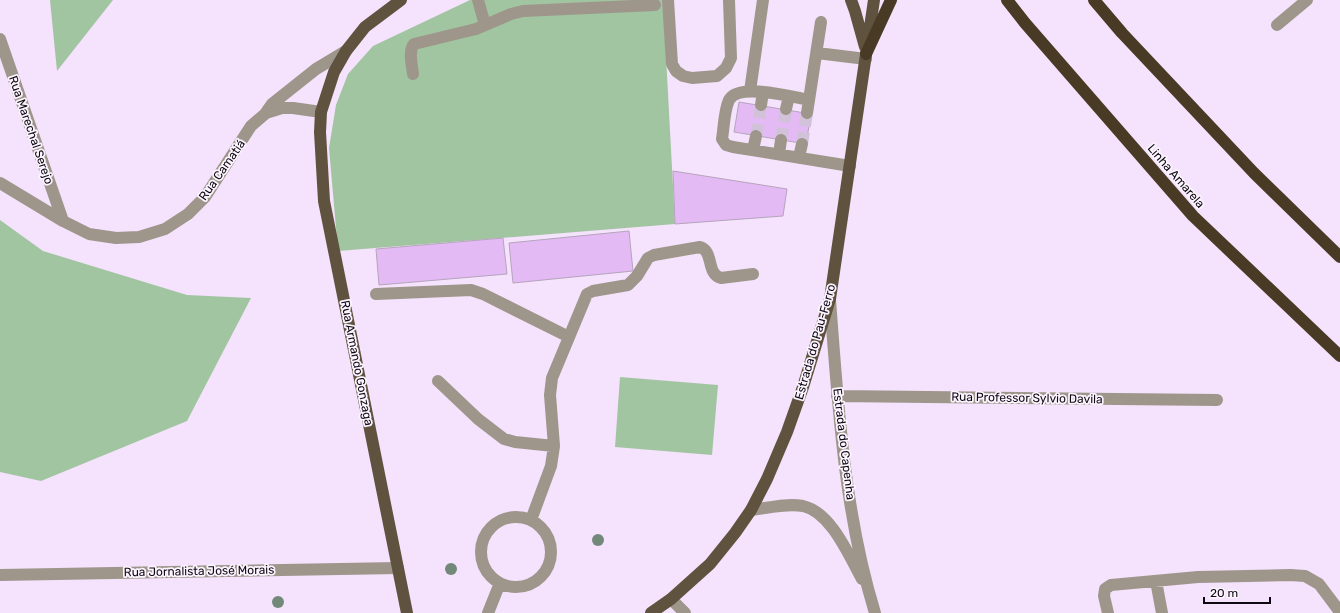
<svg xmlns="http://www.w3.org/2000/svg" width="1340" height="613" font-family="Rubik,sans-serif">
<rect width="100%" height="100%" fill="#f5e2fc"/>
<path fill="#a2c5a1" d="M 50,0 L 113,0 L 57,71 Z
M 470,0 L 663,0 L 675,224 L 338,251 L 329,148 L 336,105 L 348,74 L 373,46 Z
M 0,220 L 43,251 L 187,295 L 251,298 L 187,421 L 41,481 L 0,472 Z
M 620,377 L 718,385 L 712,455 L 615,447 Z"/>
<path fill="#e4baf4" stroke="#b5a4bc" d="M 739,102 L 811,114 L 806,144 L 734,132 Z
M 673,171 L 787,189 L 783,216 L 675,224 Z
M 629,231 L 633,271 L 513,283 L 509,243 Z
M 503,238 L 507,274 L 379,285 L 376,249 Z"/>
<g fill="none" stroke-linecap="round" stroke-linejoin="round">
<path stroke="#d2c2d9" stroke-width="12" stroke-dasharray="12 6" stroke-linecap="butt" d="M 756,136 L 761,105
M 781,140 L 786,109
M 802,144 L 807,113"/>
<path stroke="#9e968b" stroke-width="12" d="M 478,0 L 485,25
M 668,0 L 672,64 L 676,71 L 683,76 L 692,78 L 717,76 L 726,68 L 731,58 L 729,0
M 1277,25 L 1307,0
M 0,39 L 63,221
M 817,53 L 866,59
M 413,74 C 412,65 408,51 414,44 L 476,29 L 511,14 L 523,11 L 655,5
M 750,91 L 763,0
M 809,100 C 792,97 739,82 729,100 C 724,111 724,127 722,139 L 726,145 L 733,147 L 850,166
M 761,105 L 763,92
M 786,109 L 789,96
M 266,113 L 282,108 L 293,108 L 321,112
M 807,113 L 821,22
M 753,150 L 756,136
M 779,154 L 781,140
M 799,157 L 802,144
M 0,183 L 63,221 L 89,234 L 116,238 L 139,237 L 165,229 L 188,214 L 205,197 L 251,126 L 265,114 L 272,104 L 316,69 L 346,51
M 376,294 L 471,290 L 483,294 L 569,337
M 830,300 C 838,405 844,512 875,613
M 438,381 L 478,419 L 504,439 L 515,442 L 554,446
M 837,396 L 1217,400
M 751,510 C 768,508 786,503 803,506 C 831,512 849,556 862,579
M481 552a35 35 0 1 1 70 0a35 35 0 1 1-70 0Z
M 531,520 L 551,466 L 554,446 L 550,395 L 552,378 L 587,294 L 593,291 L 628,285 L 637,276 L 648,258 L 654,255 L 700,247 C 714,251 706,274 721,278 L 753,274
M 0,575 L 398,568
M 1156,581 L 1162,613
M 671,599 L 685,613
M 488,613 L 500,583
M 1108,613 L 1104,596 L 1105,589 L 1111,585 L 1198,577 L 1290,575 L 1305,576 L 1319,584 L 1340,612"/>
<path stroke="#5f523f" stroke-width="12" d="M 401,0 L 365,27 L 346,51 L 334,72 L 321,112 L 320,132 L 324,201 L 407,613
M 851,0 L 855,11 L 865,47
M 651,613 L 671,599 L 710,564 L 735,533 L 751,510 L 767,479 L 787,432 L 803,387 L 830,299 L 874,0"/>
<path stroke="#493a25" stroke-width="12" d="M 1007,0 L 1025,23 L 1193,216 L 1340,356
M 1094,0 L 1122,33 L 1254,173 L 1340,257
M 866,54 L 891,0"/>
</g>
<g fill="#72897a">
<circle cx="598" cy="540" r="6"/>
<circle cx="451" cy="569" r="6"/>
<circle cx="278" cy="602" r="6"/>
</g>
<g text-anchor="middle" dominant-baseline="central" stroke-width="3.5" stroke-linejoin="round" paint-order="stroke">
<g font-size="12" fill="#0f0a12" stroke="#fcf4ff">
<text transform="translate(31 130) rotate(71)">Rua Marechal Serejo</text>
<text transform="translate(222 170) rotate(-55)">Rua Camatiá</text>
<text transform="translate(1176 176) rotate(49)">Linha Amarela</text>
<text transform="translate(815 342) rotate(-74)">Estrada do Pau-Ferro</text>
<text transform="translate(357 363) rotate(79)">Rua Armando Gonzaga</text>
<text transform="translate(1027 398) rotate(1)">Rua Professor Sylvio Davila</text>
<text transform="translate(844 444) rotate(83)">Estrada do Capenha</text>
<text transform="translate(199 571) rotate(-1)">Rua Jornalista José Morais</text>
</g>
</g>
<path d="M1204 597v6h66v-6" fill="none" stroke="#0f0a12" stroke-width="2"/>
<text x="1210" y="597" font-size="12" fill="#0f0a12" stroke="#fcf4ff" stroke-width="3" paint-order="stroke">20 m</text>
</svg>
